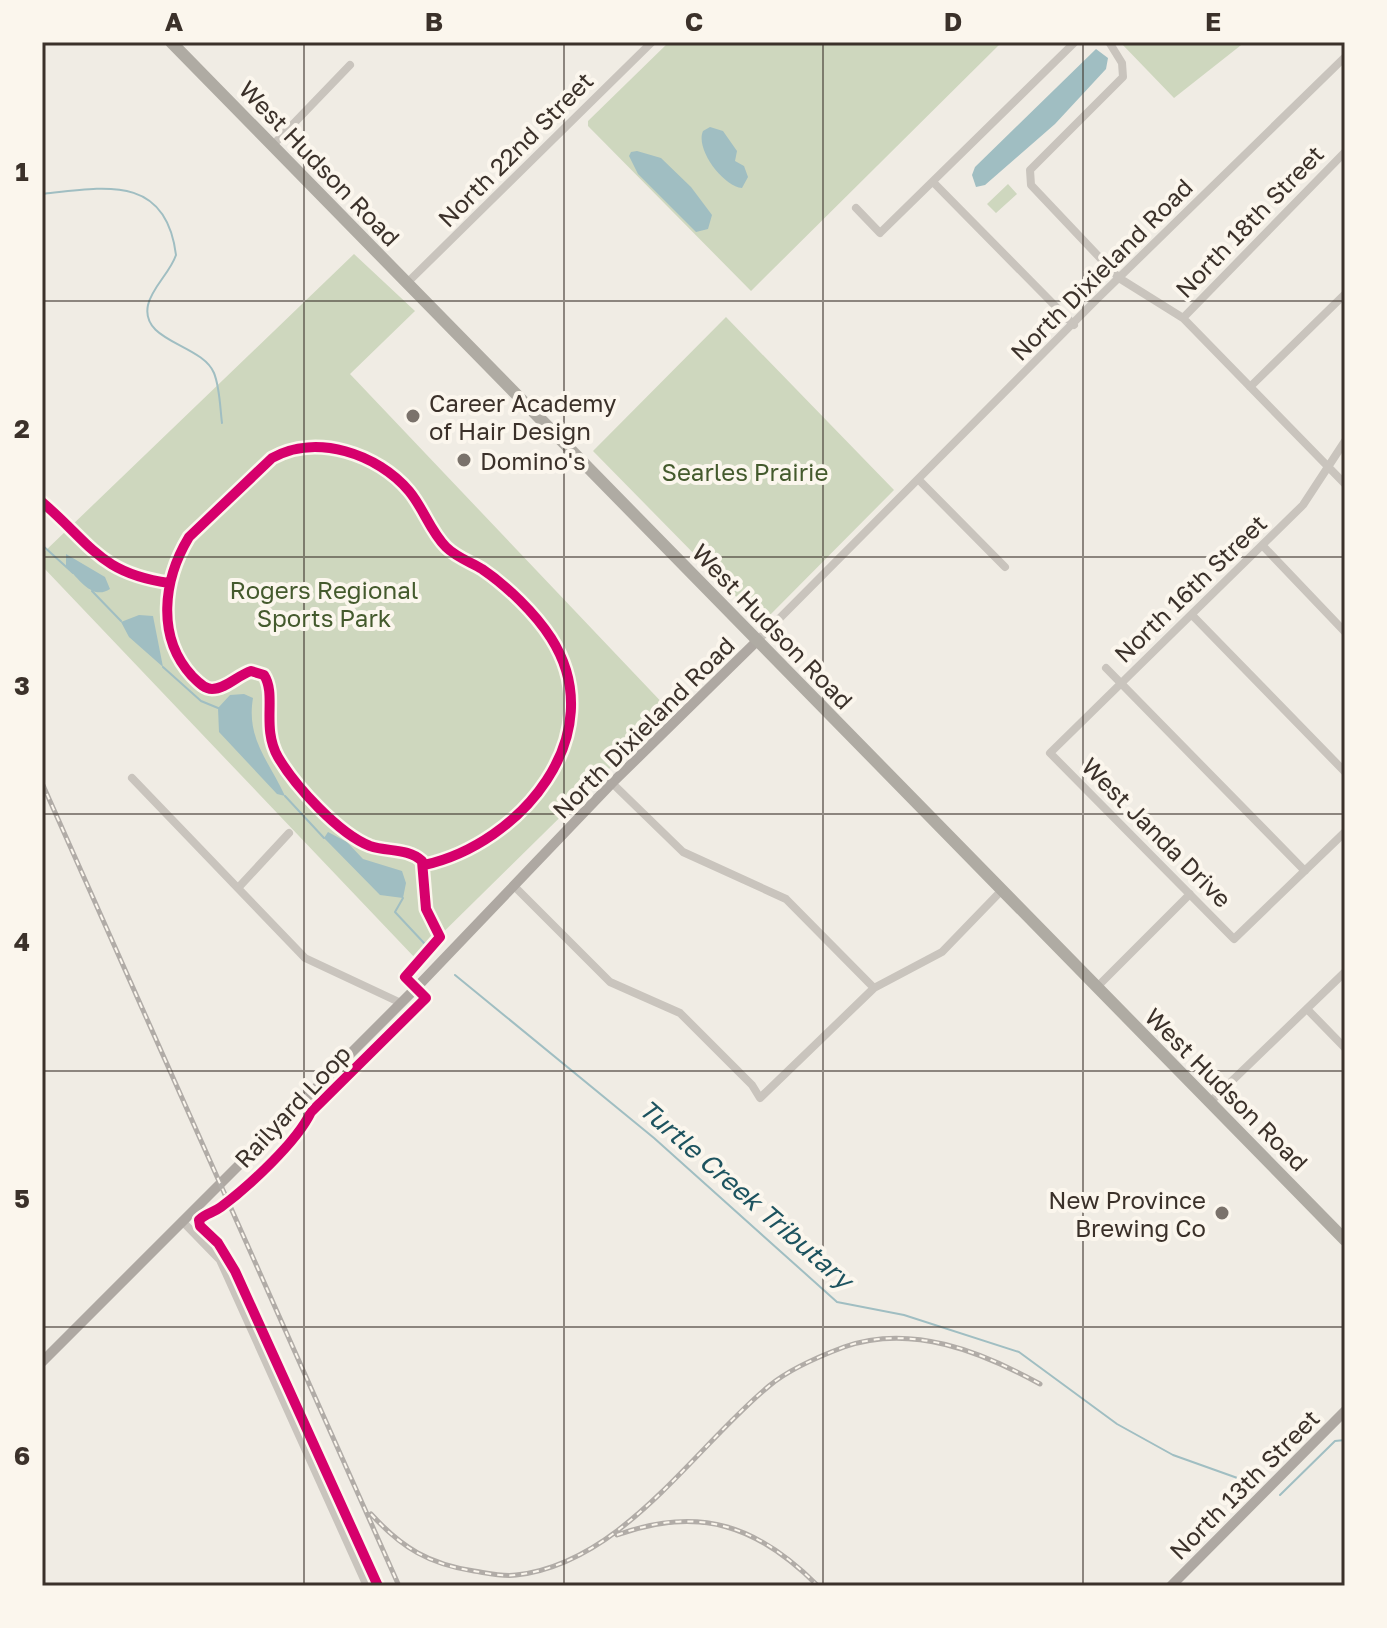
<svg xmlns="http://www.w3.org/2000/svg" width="1387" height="1628" font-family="'Golos Text',sans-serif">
<rect width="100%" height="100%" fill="#f0ece4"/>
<path fill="#ced7be" d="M 669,42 L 1002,42 L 751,291 L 588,126 L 588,121 Z
M 1120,42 L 1245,42 L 1174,98 Z
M 1008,184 L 1017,194 L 996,213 L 987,204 Z
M 354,254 L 415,311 L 350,374 L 669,710 L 416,959 L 42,566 L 42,554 Z
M 726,317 L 894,490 L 767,618 L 758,619 L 593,451 Z"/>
<path fill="#a0bec2" d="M 1096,49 L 1108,58 L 1106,69 L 1055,124 L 985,185 L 976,187 L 972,175 L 975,167 Z
M 710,127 L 723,131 L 737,151 L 735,161 L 744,166 L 748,177 L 742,188 C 723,186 695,149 703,131 Z
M 637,151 L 661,158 L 691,187 L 712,215 L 708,229 L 696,232 L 638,174 L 629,156 L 631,152 Z
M 66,554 L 105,577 L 110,589 C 92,601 78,578 66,566 Z
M 139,615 L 153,616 L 163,667 L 129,637 L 121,622 Z
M 244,694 L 253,698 C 246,739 269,761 285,796 L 277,794 L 219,732 L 218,708 L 230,695 Z
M 328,832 L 347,842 L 363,859 L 402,871 L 406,883 L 403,898 L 380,895 L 324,838 Z"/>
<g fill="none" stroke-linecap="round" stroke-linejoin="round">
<path stroke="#a0bec2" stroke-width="2" d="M 42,194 C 105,187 166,174 176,255 C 170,273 152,287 148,305 C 140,342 202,344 214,373 C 220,388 220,408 222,423
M 42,545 L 73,573
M 92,591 L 121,621
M 163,667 L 201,701 L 218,708
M 285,796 L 324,838
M 403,898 L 395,912 L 424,943
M 455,975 L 654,1138 L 837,1302 L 904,1315 L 1019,1352 L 1117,1424 L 1173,1455 L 1257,1485
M 1280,1495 L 1335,1441 L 1345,1440"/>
<path stroke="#c9c4bd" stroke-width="8" d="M 1109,42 L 1122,63 L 1123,77 L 1030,170 L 1031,185 L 1119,278 L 1183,318 L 1345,484
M 272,146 L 350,65
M 934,183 L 1074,325
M 856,208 L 880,233 L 1075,42
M 406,284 L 652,42
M 1183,318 L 1345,152
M 1250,387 L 1345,294
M 1345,441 L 1303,505 L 1050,753 L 1234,939 L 1345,832
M 918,479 L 1005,567
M 1263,546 L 1345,632
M 1192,615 L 1345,772
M 757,641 L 1097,299 L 1345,57
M 1106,668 L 1305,871
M 132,778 L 305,958 L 401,1003
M 612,783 L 683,852 L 786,899 L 874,988
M 515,887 L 610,982 L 680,1013 L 752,1085 L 760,1098 L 874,988 L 942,952 L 1002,890
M 238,888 L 289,833
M 1096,988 L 1190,894
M 1307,1009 L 1345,1048
M 1209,1103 L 1345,972
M 182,1221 L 220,1260 L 367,1586"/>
<path stroke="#aea8a2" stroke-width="10" d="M 42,1362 L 416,988 L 612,783 L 757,641
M 1171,1586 L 1345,1411"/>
<path stroke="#afaba3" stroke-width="12" d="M 171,42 L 1345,1240"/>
<defs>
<path id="rail" d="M 42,783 L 399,1586
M 371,1514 C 402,1548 429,1564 474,1571 C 487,1573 503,1577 516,1575 C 622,1563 692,1450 769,1386 C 788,1370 820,1356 844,1347 C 911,1323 982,1352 1040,1384
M 617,1535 C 700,1505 758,1526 818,1586"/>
</defs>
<use href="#rail" stroke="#b1aca7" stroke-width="5"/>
<use href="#rail" stroke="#fbf6ed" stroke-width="2" stroke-dasharray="6" stroke-linecap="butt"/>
<defs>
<path id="cycleway" d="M 42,502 C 92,545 100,573 169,583
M 378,1586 L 235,1271 L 218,1243 L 200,1226 L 199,1220 C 206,1213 213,1213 221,1207 C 248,1187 297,1142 311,1112 L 426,998 L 405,977 L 440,937 L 426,909 L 422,861 C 408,848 388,852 370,846 C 339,834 295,786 278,757 C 261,727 277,695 264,675 L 251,671 C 238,675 226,689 212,689 C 204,689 198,682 192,676 C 156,637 163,580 189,537 L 272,458 C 316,433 378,454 409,491 C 424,509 430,531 446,547 C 456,557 470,562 482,569 C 507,586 535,613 551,638 C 613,735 520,844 424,865"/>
</defs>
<use href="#cycleway" stroke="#fbf6ed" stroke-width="15"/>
<use href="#cycleway" stroke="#d6006c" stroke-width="10"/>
</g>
<path fill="none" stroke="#3b312a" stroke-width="2" stroke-opacity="0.55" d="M 304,42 L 304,1586M 564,42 L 564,1586M 823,42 L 823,1586M 1083,42 L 1083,1586M 42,301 L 1345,301M 42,557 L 1345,557M 42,814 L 1345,814M 42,1071 L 1345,1071M 42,1327 L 1345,1327"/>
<g fill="#7a726b" stroke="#fbf6ed" stroke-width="3">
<circle cx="413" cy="416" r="8"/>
<circle cx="464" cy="460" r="8"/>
<circle cx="1222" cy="1213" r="8"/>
</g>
<g text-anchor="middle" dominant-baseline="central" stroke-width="8" stroke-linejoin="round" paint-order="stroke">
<g font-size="24" fill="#3b312a" stroke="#fbf6ed">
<text transform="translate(515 149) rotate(-45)">North 22nd Street</text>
<text transform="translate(320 163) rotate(46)">West Hudson Road</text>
<text transform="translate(1249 221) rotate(-46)">North 18th Street</text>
<text transform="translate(1101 269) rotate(-45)">North Dixieland Road</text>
<text transform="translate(1190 588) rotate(-44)">North 16th Street</text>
<text transform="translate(773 626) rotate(46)">West Hudson Road</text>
<text transform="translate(643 727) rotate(-45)">North Dixieland Road</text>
<text transform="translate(1157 832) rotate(45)">West Janda Drive</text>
<text transform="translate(1227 1089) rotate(45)">West Hudson Road</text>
<text transform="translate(292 1106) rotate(-47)">Railyard Loop</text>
<text transform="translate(1244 1484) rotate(-45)">North 13th Street</text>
</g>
<g font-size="24" fill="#3b312a" stroke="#fbf6ed" text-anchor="start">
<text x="429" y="402">Career Academy<tspan x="429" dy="28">of Hair Design</tspan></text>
<text x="480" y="460">Domino's</text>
<text x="1206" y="1199" text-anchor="end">New Province<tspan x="1206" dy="28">Brewing Co</tspan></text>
</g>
<g font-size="24" fill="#445a2d" stroke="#fbf6ed">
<text x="745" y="471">Searles Prairie</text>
<text x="324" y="589">Rogers Regional<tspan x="324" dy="28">Sports Park</tspan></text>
</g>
<g font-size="26" font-style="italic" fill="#1d535f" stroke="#fbf6ed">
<text transform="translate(746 1194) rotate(41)">Turtle Creek Tributary</text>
</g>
</g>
<rect width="1387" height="1628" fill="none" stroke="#fbf6ed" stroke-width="88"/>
<rect x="44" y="44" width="1299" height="1540" fill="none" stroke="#3b312a" stroke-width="3"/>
<g font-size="26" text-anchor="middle" font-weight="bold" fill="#3b312a">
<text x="174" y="31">A</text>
<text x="434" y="31">B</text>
<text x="694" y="31">C</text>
<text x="953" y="31">D</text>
<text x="1213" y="31">E</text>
<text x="22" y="181">1</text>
<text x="22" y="438">2</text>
<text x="22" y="695">3</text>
<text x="22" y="951">4</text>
<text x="22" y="1208">5</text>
<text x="22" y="1465">6</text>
</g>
</svg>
